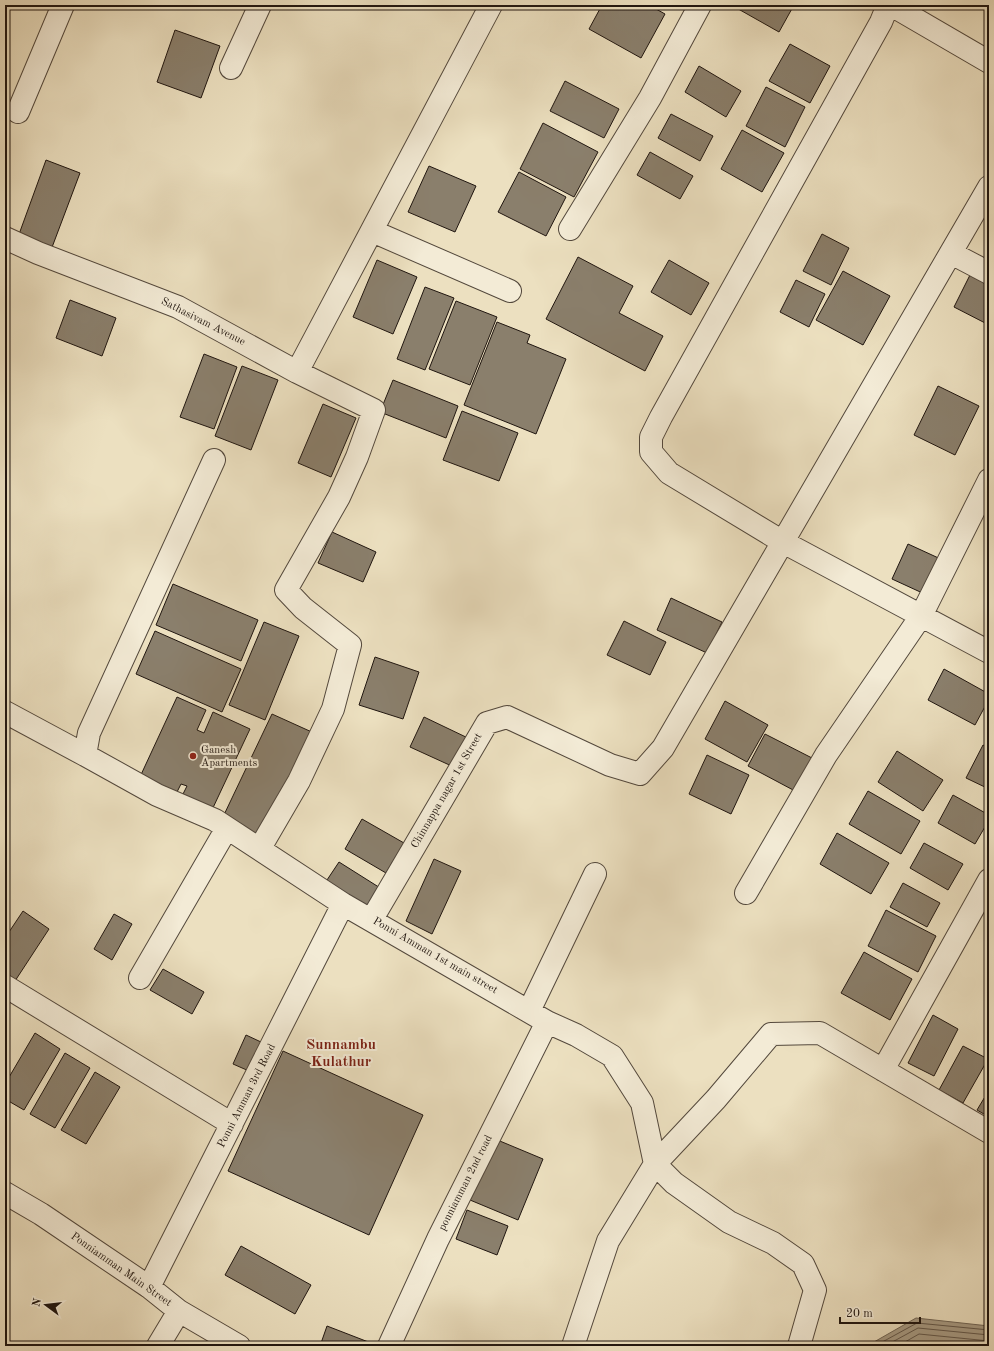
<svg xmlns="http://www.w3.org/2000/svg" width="994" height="1351" font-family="'Old Standard TT',serif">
<rect width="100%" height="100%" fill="#ece0c0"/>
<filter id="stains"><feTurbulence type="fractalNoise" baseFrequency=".005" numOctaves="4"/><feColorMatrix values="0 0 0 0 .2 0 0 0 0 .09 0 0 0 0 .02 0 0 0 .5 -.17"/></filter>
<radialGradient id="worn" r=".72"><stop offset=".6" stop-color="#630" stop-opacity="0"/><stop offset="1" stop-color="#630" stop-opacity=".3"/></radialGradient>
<path fill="#a79b84" stroke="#716656" d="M 916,1318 L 989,1326 L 989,1346 L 867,1346 Z"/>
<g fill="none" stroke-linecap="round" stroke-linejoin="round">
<path stroke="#64584a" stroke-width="1" d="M 875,1346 L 917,1323 L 989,1330
M 885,1346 L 918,1328 L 989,1335
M 898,1346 L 919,1334 L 989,1341"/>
</g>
<path fill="#8a7f6c" stroke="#201610" d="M 602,5 L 649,5 L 665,14 L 641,58 L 589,29 Z
M 734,5 L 794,5 L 779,32 L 733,6 Z
M 175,30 L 220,46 L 201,98 L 157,82 Z
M 790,44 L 830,66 L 810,103 L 769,81 Z
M 699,66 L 741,91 L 726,117 L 685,92 Z
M 565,81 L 619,109 L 604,138 L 550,111 Z
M 766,87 L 805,107 L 785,147 L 746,126 Z
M 671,114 L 713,136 L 700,161 L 658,138 Z
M 543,123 L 598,152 L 574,197 L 520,169 Z
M 742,130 L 784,153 L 762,192 L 721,169 Z
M 650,152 L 693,176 L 680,199 L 637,175 Z
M 46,160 L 80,173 L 51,250 L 18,237 Z
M 429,166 L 476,186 L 455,232 L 408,212 Z
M 519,172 L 566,197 L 546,236 L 498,212 Z
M 822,234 L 849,248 L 831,285 L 803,271 Z
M 578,257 L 633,286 L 619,313 L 663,336 L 645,371 L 546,319 Z
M 377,260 L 417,277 L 393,334 L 353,317 Z
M 669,260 L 709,283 L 691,315 L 651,292 Z
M 843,271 L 890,296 L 863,345 L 816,320 Z
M 970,275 L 989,285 L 989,325 L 954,307 Z
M 796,280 L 825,294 L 809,327 L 780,312 Z
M 425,287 L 454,298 L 425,370 L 397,359 Z
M 70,300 L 116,318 L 102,356 L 56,338 Z
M 456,301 L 497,317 L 470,385 L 429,369 Z
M 497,322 L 530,335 L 527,343 L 566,359 L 536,434 L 464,405 Z
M 204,354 L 237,367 L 214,429 L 180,417 Z
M 242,366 L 278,380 L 251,450 L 215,436 Z
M 393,380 L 458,406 L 446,438 L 380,412 Z
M 938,386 L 979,406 L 955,455 L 914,435 Z
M 323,404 L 356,418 L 331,477 L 298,463 Z
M 462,411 L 518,433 L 499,481 L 443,460 Z
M 332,532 L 376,552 L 363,582 L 318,563 Z
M 908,544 L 945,561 L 929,596 L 892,579 Z
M 173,584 L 258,620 L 241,661 L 156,625 Z
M 671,598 L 722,622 L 707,653 L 657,630 Z
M 624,621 L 666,642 L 650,675 L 607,655 Z
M 264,622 L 299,636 L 265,720 L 229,705 Z
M 155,631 L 241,669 L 222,712 L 136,674 Z
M 375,657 L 419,672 L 403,719 L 359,705 Z
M 944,669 L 989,694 L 989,699 L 975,725 L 928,700 Z
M 177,697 L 206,710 L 197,730 L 204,733 L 213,712 L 250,729 L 211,812 L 181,798 L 187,786 L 181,784 L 175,796 L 139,779 Z
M 725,701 L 768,725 L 747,762 L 705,739 Z
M 272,714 L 314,733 L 264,840 L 222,819 Z
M 424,717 L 470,739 L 456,768 L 410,747 Z
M 765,734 L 812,758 L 795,791 L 748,766 Z
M 983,745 L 989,748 L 989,789 L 966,778 Z
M 897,751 L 943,780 L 923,811 L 878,782 Z
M 707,755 L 749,775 L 731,814 L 689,794 Z
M 868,791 L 920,821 L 901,854 L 849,824 Z
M 953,795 L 989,815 L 989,820 L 975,844 L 938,823 Z
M 362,819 L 404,843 L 386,873 L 345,849 Z
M 837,833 L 889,863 L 871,894 L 820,864 Z
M 924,843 L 963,864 L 948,890 L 910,868 Z
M 434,859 L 461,871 L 432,934 L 406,921 Z
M 339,862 L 385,891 L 371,912 L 325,883 Z
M 903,883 L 940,903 L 927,927 L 890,907 Z
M 886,910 L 936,936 L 918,972 L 868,946 Z
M 23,911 L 49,929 L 15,981 L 5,974 L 5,938 Z
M 114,914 L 132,924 L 112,960 L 94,949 Z
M 864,952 L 912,979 L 890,1020 L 841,993 Z
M 163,969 L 204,992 L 192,1014 L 150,990 Z
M 933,1015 L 958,1029 L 934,1076 L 908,1063 Z
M 35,1033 L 60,1049 L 24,1110 L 5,1099 L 5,1084 Z
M 246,1035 L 261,1042 L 249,1071 L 233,1064 Z
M 963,1046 L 988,1059 L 963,1103 L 939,1090 Z
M 283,1051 L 423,1115 L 369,1235 L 228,1171 Z
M 65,1053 L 90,1068 L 55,1128 L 30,1114 Z
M 95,1072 L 120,1087 L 86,1144 L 61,1130 Z
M 989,1090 L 989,1117 L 977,1110 Z
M 495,1139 L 543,1159 L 518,1220 L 470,1200 Z
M 467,1210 L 508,1226 L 497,1255 L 456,1239 Z
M 241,1246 L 311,1285 L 295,1314 L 225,1275 Z
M 327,1326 L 371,1343 L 370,1346 L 320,1346 Z"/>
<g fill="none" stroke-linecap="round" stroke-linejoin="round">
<defs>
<path id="minor" d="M 888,5 L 881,22 L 661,417 L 651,437 L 651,452 L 669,473 L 783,542 L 989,652
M 891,5 L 989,62
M 231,68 L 260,5
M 18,112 L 63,5
M 570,229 L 650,98 L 700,5
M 372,231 L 510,291
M 5,238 L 38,253 L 178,307 L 297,372 L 374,410 L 357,457 L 339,497 L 286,590 L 303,608 L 350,645 L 333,709 L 299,781 L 260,848
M 951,253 L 989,273
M 297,372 L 491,5
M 214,460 L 89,733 L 85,755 L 157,795 L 215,820 L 343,904 L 547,1022 L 576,1035 L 612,1056 L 642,1103 L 655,1164 L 674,1183 L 729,1222 L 773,1243 L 803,1264 L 815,1290 L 799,1346
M 5,712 L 85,755
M 746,893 L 826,755 L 921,616 L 989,480
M 372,919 L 487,723 L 507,717 L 610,765 L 640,774 L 663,748 L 989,187
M 140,978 L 227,828
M 5,986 L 232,1124
M 529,1011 L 595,874
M 883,1070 L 989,880
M 5,1193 L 41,1214 L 149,1287 L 179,1311 L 239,1346
M 149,1287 L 343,904
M 158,1346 L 179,1311
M 389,1346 L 438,1239 L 547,1022
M 573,1346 L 608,1241 L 655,1164 L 716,1099 L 771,1034 L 820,1033 L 989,1132"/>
</defs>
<use href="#minor" stroke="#53483c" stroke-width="24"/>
<use href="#minor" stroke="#f3ebd6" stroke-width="22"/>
</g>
<circle fill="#8f2418" stroke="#f3ebd6" stroke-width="1.5" cx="193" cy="756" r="4"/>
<g text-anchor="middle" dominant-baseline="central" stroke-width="4" stroke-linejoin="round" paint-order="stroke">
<g font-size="11" fill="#201610" stroke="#f3ebd6">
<text transform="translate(203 322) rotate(27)">Sathasivam Avenue</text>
<text transform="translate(447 791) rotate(-60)">Chinnappa nagar 1st Street</text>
<text transform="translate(435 956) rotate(30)">Ponni Amman 1st main street</text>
<text transform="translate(247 1096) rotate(-63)">Ponni Amman 3rd Road</text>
<text transform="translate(466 1183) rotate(-63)">ponniamman 2nd road</text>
<text transform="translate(121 1270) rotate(35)">Ponniamman Main Street</text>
</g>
<g font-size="11" fill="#201610" stroke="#f3ebd6" text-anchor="start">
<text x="201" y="750">Ganesh<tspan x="201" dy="13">Apartments</tspan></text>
</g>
<g font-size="15" font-weight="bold" fill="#7a1f14" stroke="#f3ebd6">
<text x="341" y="1045">Sunnambu<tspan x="341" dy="17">Kulathur</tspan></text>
</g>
</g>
<rect width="994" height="1351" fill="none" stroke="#ece0c0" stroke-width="20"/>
<rect x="6" y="6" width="982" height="1339" fill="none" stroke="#201610" stroke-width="2"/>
<rect x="10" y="10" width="974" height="1331" fill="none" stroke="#201610"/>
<g transform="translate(46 1305) rotate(285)" stroke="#f3ebd6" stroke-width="3" paint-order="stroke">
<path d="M0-3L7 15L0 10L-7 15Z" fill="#201610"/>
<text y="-6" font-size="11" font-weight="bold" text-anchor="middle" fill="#201610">N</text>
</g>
<path d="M840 1317v6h80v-6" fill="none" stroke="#201610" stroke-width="2"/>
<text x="846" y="1317" font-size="12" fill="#201610" stroke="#f3ebd6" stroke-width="3" paint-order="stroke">20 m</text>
<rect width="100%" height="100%" filter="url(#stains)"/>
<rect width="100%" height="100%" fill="url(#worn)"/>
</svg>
